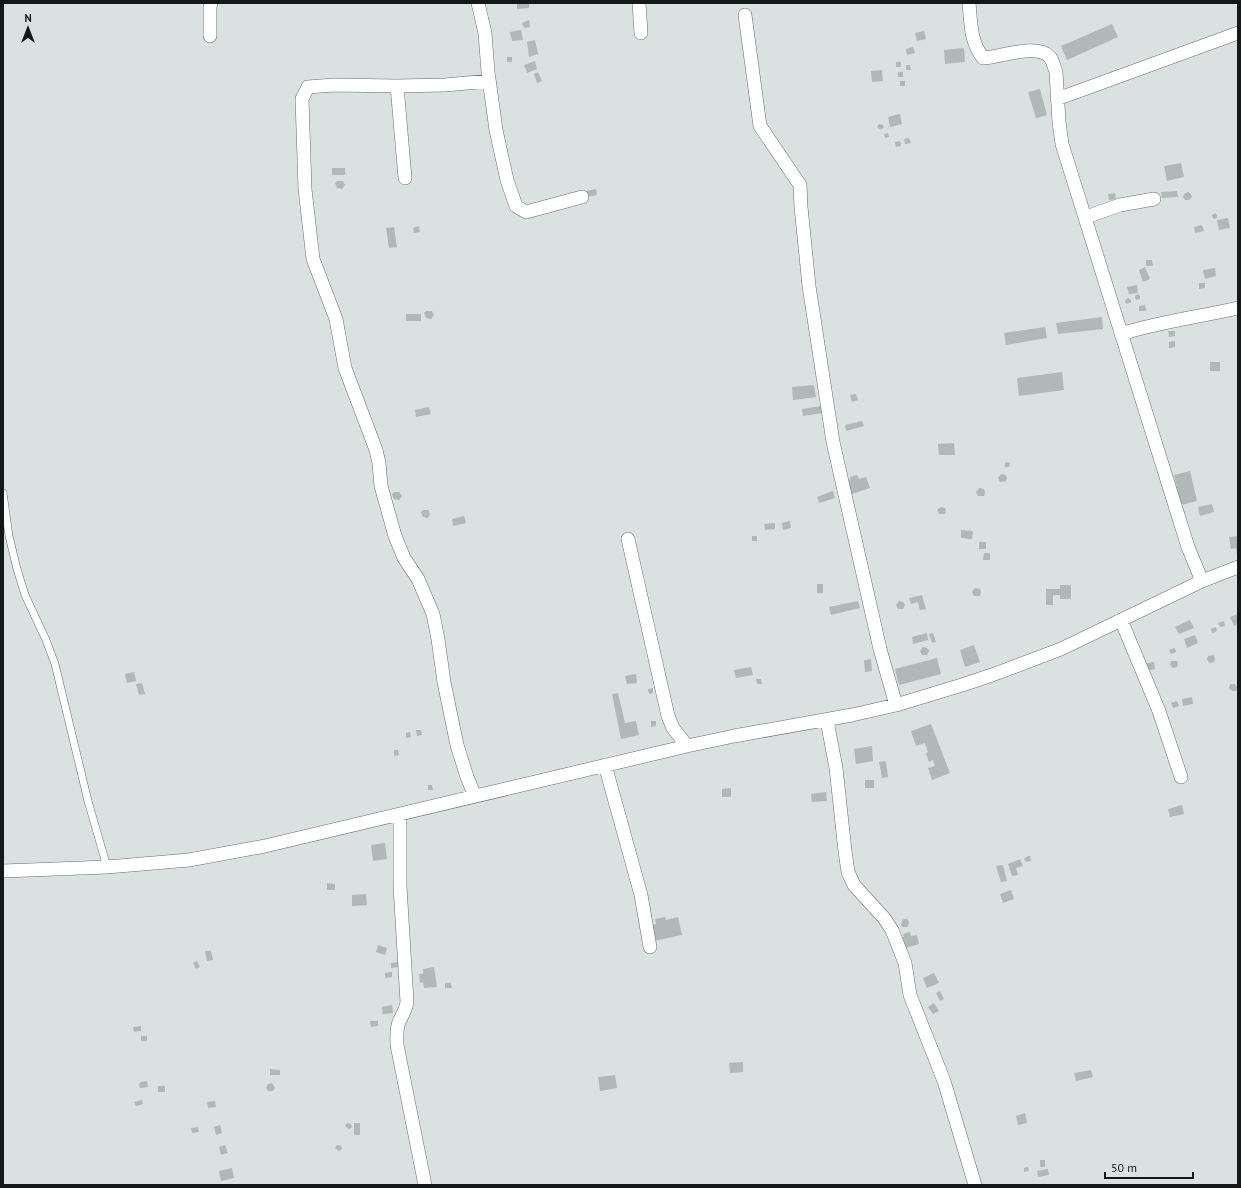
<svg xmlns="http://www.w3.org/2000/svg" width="1241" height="1188" font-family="'PT Sans',sans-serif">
<rect width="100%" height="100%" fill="#dae1e0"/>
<path fill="#b1b8b7" d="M 517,3 L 529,3 L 529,8 L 517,9 Z
M 529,20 L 530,27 L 524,28 L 522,23 Z
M 1112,24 L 1118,37 L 1067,60 L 1061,46 Z
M 521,30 L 523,40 L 512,41 L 510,32 Z
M 924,31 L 926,39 L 917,41 L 915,33 Z
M 535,40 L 538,54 L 529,57 L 527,42 Z
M 913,47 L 915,53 L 907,55 L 906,49 Z
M 964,48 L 965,62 L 945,64 L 944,50 Z
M 507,57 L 512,57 L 512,62 L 507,62 Z
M 535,61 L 537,69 L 527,73 L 524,65 Z
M 896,62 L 901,62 L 901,67 L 896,67 Z
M 906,65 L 910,65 L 911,70 L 906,70 Z
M 882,70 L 883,81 L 872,82 L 871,71 Z
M 538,72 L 542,81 L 537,83 L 534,74 Z
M 898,72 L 903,72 L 903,77 L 898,77 Z
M 900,81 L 905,81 L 905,86 L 900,86 Z
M 1040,89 L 1047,115 L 1036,118 L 1028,92 Z
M 900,114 L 902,124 L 890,127 L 888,117 Z
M 879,124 L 883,125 L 884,127 L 881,130 L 877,127 Z
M 888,133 L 889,137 L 885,138 L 884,134 Z
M 909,138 L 911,143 L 905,144 L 904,139 Z
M 900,141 L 901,146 L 896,147 L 895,142 Z
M 1181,163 L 1184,177 L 1167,181 L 1164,166 Z
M 332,168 L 345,168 L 345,175 L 332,175 Z
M 337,181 L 343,181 L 345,185 L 342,189 L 337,188 L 335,183 Z
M 596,189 L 597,195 L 588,197 L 586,191 Z
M 1177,191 L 1178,197 L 1162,198 L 1161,192 Z
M 1188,192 L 1191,194 L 1192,197 L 1189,200 L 1185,200 L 1183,197 L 1184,194 Z
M 1115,193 L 1116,199 L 1109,200 L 1108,194 Z
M 1215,213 L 1217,215 L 1217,218 L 1214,219 L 1212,217 L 1212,215 Z
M 1228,218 L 1230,228 L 1219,230 L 1217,220 Z
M 1202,225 L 1204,231 L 1195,233 L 1194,227 Z
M 419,226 L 420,232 L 414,233 L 413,228 Z
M 394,227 L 397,247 L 389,248 L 386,228 Z
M 1146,260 L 1152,260 L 1153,266 L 1146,266 Z
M 1145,267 L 1150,279 L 1143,282 L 1139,270 Z
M 1215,268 L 1216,276 L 1205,279 L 1203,270 Z
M 1199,283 L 1205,283 L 1205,288 L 1199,289 Z
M 1137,285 L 1138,293 L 1129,294 L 1127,287 Z
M 1138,294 L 1140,296 L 1140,299 L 1137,300 L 1135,298 L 1135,296 Z
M 1128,298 L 1131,300 L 1131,302 L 1127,304 L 1125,302 L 1126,299 Z
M 1145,305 L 1146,311 L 1139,311 L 1139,306 Z
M 426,311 L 432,311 L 434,315 L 431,319 L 426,318 L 424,313 Z
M 406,314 L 421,314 L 421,321 L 406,321 Z
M 1102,317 L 1103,329 L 1058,334 L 1056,323 Z
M 1045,327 L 1047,338 L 1006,345 L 1004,333 Z
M 1168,331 L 1175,331 L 1175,336 L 1169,337 Z
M 1175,341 L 1175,347 L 1169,348 L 1169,342 Z
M 1210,362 L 1220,362 L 1220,371 L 1210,371 Z
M 1062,372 L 1064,390 L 1019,396 L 1017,378 Z
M 814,385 L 816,397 L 793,400 L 792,387 Z
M 856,394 L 858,400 L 852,402 L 850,395 Z
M 821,406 L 822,413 L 803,416 L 802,409 Z
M 429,407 L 431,414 L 416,417 L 415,410 Z
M 862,421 L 864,426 L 846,431 L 845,425 Z
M 954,443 L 955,455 L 939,455 L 938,444 Z
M 1007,462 L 1010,463 L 1009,467 L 1005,467 L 1005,463 Z
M 1190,471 L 1197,501 L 1181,505 L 1174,475 Z
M 1001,474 L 1006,475 L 1007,478 L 1006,481 L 1000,482 L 998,478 Z
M 857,475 L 859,479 L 866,477 L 870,488 L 849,495 L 845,481 L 851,479 L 850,477 Z
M 979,488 L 984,489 L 985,492 L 984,496 L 978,496 L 976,492 Z
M 833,491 L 835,498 L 819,503 L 817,497 Z
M 394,492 L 399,492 L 402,496 L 399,500 L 394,499 L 392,494 Z
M 1212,504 L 1214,512 L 1200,516 L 1198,507 Z
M 941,507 L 945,508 L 946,510 L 945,514 L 939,514 L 937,510 Z
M 423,510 L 428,510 L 430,514 L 428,518 L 423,517 L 421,512 Z
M 464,516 L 466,523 L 453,526 L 452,519 Z
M 790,521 L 791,528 L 783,530 L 782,523 Z
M 775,523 L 775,529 L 765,530 L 764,524 Z
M 961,530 L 973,531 L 972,539 L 961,538 Z
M 752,536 L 757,536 L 757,541 L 752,541 Z
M 1238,536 L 1238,554 L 1237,555 L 1236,548 L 1231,549 L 1229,537 Z
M 979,542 L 986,542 L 986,549 L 979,549 Z
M 984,553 L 990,553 L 990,560 L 983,560 Z
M 817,584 L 823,584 L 823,593 L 817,593 Z
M 1060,585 L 1071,585 L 1071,599 L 1060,599 L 1060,595 L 1053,595 L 1053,605 L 1046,605 L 1046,589 L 1060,589 Z
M 975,588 L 980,589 L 981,592 L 980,596 L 974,596 L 972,592 Z
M 922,595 L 926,609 L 920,610 L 918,602 L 911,604 L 909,598 Z
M 858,601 L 860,608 L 831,615 L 829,607 Z
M 899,601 L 903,602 L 905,605 L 903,609 L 898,609 L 896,605 Z
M 1238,614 L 1238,624 L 1234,626 L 1230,617 Z
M 1190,620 L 1194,628 L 1179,634 L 1175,627 Z
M 1224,621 L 1225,626 L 1220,627 L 1218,623 Z
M 1216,627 L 1217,631 L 1212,633 L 1211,629 Z
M 927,633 L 928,640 L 913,644 L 912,637 Z
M 933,633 L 936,642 L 932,643 L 929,634 Z
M 1195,635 L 1198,643 L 1187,648 L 1184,639 Z
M 974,645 L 980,662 L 965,667 L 960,650 Z
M 923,647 L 927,648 L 929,651 L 927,655 L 922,655 L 920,651 Z
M 1175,648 L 1176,652 L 1171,654 L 1169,650 Z
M 1214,655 L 1215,659 L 1214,662 L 1210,663 L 1207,660 L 1208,656 Z
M 937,658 L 941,674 L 899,685 L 895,669 Z
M 871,659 L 872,671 L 865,672 L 864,660 Z
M 1171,661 L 1177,661 L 1178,664 L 1177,667 L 1173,668 L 1170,665 Z
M 1154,662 L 1155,669 L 1144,671 L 1143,664 Z
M 751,667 L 753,675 L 736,678 L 734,670 Z
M 134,672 L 136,681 L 127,683 L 125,674 Z
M 636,674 L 637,683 L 627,684 L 625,676 Z
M 756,679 L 761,679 L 762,684 L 757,684 Z
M 142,683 L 145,694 L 139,695 L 136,684 Z
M 1230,684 L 1235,684 L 1237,687 L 1236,691 L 1232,691 L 1229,688 Z
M 653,688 L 653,693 L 649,694 L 648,689 Z
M 618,693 L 625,723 L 636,721 L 639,735 L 621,739 L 612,694 Z
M 1192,697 L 1193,704 L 1183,706 L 1182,699 Z
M 1177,701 L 1179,706 L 1173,708 L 1171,703 Z
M 651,721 L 656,721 L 656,726 L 651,727 Z
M 931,724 L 950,773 L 932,780 L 928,768 L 935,766 L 933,760 L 929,762 L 926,753 L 928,752 L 925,743 L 916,746 L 911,731 Z
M 416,730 L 421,730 L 422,735 L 417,736 Z
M 410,732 L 411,737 L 406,738 L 406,733 Z
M 872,746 L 873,761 L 856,764 L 854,749 Z
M 394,750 L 398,750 L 399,755 L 394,756 Z
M 886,761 L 888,777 L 882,778 L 879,762 Z
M 865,780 L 874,780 L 874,788 L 865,788 Z
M 428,785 L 432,785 L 433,790 L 428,790 Z
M 731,788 L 731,797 L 722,797 L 722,789 Z
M 826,792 L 827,801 L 812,802 L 811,794 Z
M 1182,805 L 1184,814 L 1170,817 L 1168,809 Z
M 385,843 L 387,859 L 373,861 L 371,845 Z
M 1028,856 L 1030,856 L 1031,861 L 1026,862 L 1024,859 Z
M 1020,859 L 1023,866 L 1016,868 L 1018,875 L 1012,876 L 1008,864 Z
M 1003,865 L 1007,881 L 1001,882 L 996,866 Z
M 327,883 L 335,884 L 335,890 L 327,890 Z
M 1011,890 L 1014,899 L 1003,903 L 1000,894 Z
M 366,894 L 367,905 L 352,906 L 352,895 Z
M 665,917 L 666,920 L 678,917 L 682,935 L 654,941 L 651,925 L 656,924 L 655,919 Z
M 904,919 L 907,919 L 909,922 L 908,927 L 902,927 L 901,924 L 902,921 Z
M 910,932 L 911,936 L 917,935 L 919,944 L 902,949 L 899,938 L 904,937 L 903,934 Z
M 378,945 L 387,948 L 385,955 L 376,952 Z
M 205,951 L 211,951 L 213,960 L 207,961 Z
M 197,961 L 200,967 L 196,969 L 193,963 Z
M 398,962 L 398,967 L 391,968 L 391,963 Z
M 434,967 L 437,987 L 424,988 L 423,982 L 420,983 L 419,974 L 423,974 L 423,969 Z
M 392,972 L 392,977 L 385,978 L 385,973 Z
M 934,973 L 939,983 L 927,988 L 923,978 Z
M 445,983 L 451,983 L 452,988 L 445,988 Z
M 940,991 L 944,999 L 940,1001 L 936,993 Z
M 934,1003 L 939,1011 L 933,1014 L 928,1007 Z
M 392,1005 L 393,1013 L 383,1014 L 382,1007 Z
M 370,1021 L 378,1021 L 378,1026 L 371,1027 Z
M 141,1026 L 141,1031 L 134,1032 L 133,1027 Z
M 141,1036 L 147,1036 L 147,1041 L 141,1041 Z
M 743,1062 L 743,1072 L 730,1073 L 729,1063 Z
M 270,1069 L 280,1070 L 280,1075 L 270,1075 Z
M 1091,1070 L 1093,1077 L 1076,1081 L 1074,1073 Z
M 615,1075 L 617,1088 L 600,1091 L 598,1077 Z
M 147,1081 L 148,1087 L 140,1088 L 139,1084 L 141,1082 Z
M 272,1083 L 275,1088 L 273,1091 L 268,1091 L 266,1088 L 268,1084 Z
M 158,1086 L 165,1086 L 165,1092 L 158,1092 Z
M 142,1100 L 143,1104 L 136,1106 L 134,1102 Z
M 215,1101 L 216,1107 L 208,1108 L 207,1102 Z
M 1025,1113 L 1027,1123 L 1018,1125 L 1016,1116 Z
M 347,1123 L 351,1124 L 352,1127 L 349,1129 L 345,1126 Z
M 354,1123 L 360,1123 L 360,1135 L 354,1135 Z
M 220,1125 L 222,1133 L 216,1135 L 214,1127 Z
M 198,1127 L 199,1132 L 192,1133 L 191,1128 Z
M 225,1145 L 228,1153 L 221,1155 L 219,1147 Z
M 337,1145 L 341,1146 L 342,1149 L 339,1151 L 335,1148 Z
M 1040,1160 L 1045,1160 L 1045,1167 L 1040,1167 Z
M 1028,1167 L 1029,1171 L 1024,1172 L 1024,1168 Z
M 232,1168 L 234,1178 L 221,1181 L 219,1171 Z
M 1048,1169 L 1049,1175 L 1038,1177 L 1037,1171 Z"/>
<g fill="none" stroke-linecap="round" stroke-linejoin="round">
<defs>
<path id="service" d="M 3,493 L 9,536 L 17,569 L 25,595 L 46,640 L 55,664 L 88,801 L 107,867"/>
<path id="minor" d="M 478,3 L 485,33 L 488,72 L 496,130 L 507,180 L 516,206 L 526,212 L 582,197
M 639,3 L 641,33
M 969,3 C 971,23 970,41 983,58 C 1000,57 1037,43 1050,57 C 1053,61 1054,67 1056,72 L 1059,122 L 1062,144 L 1188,547 L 1202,581
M 745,15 L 760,126 L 800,185 L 801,207 L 809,286 L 833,442 L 880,649 L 896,705
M 210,36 L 210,7 L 211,3
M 397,86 L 405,178
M 1057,99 L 1238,33
M 1086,217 L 1120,205 L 1154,199
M 1121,334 C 1159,322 1199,317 1238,308
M 628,539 L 668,716 L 673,728 L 687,746
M 1121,620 L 1159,711 L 1181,777
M 827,721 L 836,768 L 845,851 L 848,872 L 854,885 L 884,918 L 892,930 L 905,963 L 910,995 L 944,1081 L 975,1185
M 605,765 L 641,895 L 650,947
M 475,796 L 467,777 L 457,745 L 444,682 L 438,639 L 433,614 L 418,579 L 404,558 L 395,536 L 381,486 L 379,463 L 376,450 L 345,368 L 336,319 L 313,259 L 305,189 L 302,99 L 308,87 L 334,85 L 397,86 L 445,85 L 489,81
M 400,814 L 400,886 L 407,1002 C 406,1010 402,1015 399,1022 C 396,1029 397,1037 397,1045 L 425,1185
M 3,871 L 107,867 L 189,860 L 265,846 L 687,746 L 734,736 L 852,715 L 896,705 L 962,685 L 992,675 L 1061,649 L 1202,581 L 1238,567"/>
</defs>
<use href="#service" stroke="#676d6c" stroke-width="8"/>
<use href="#minor" stroke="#676d6c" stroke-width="14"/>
<use href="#service" stroke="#fff" stroke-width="7"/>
<use href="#minor" stroke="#fff" stroke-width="13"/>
</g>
<rect width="1241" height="1188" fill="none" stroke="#151818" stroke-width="8"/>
<g transform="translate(28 28)" stroke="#dae1e0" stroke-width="3" paint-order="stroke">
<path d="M0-3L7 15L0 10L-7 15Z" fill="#151818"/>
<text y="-6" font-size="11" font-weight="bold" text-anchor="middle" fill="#151818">N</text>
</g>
<path d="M1105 1172v6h88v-6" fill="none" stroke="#151818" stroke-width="2"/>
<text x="1111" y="1172" font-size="12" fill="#151818" stroke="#dae1e0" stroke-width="3" paint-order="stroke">50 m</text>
</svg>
